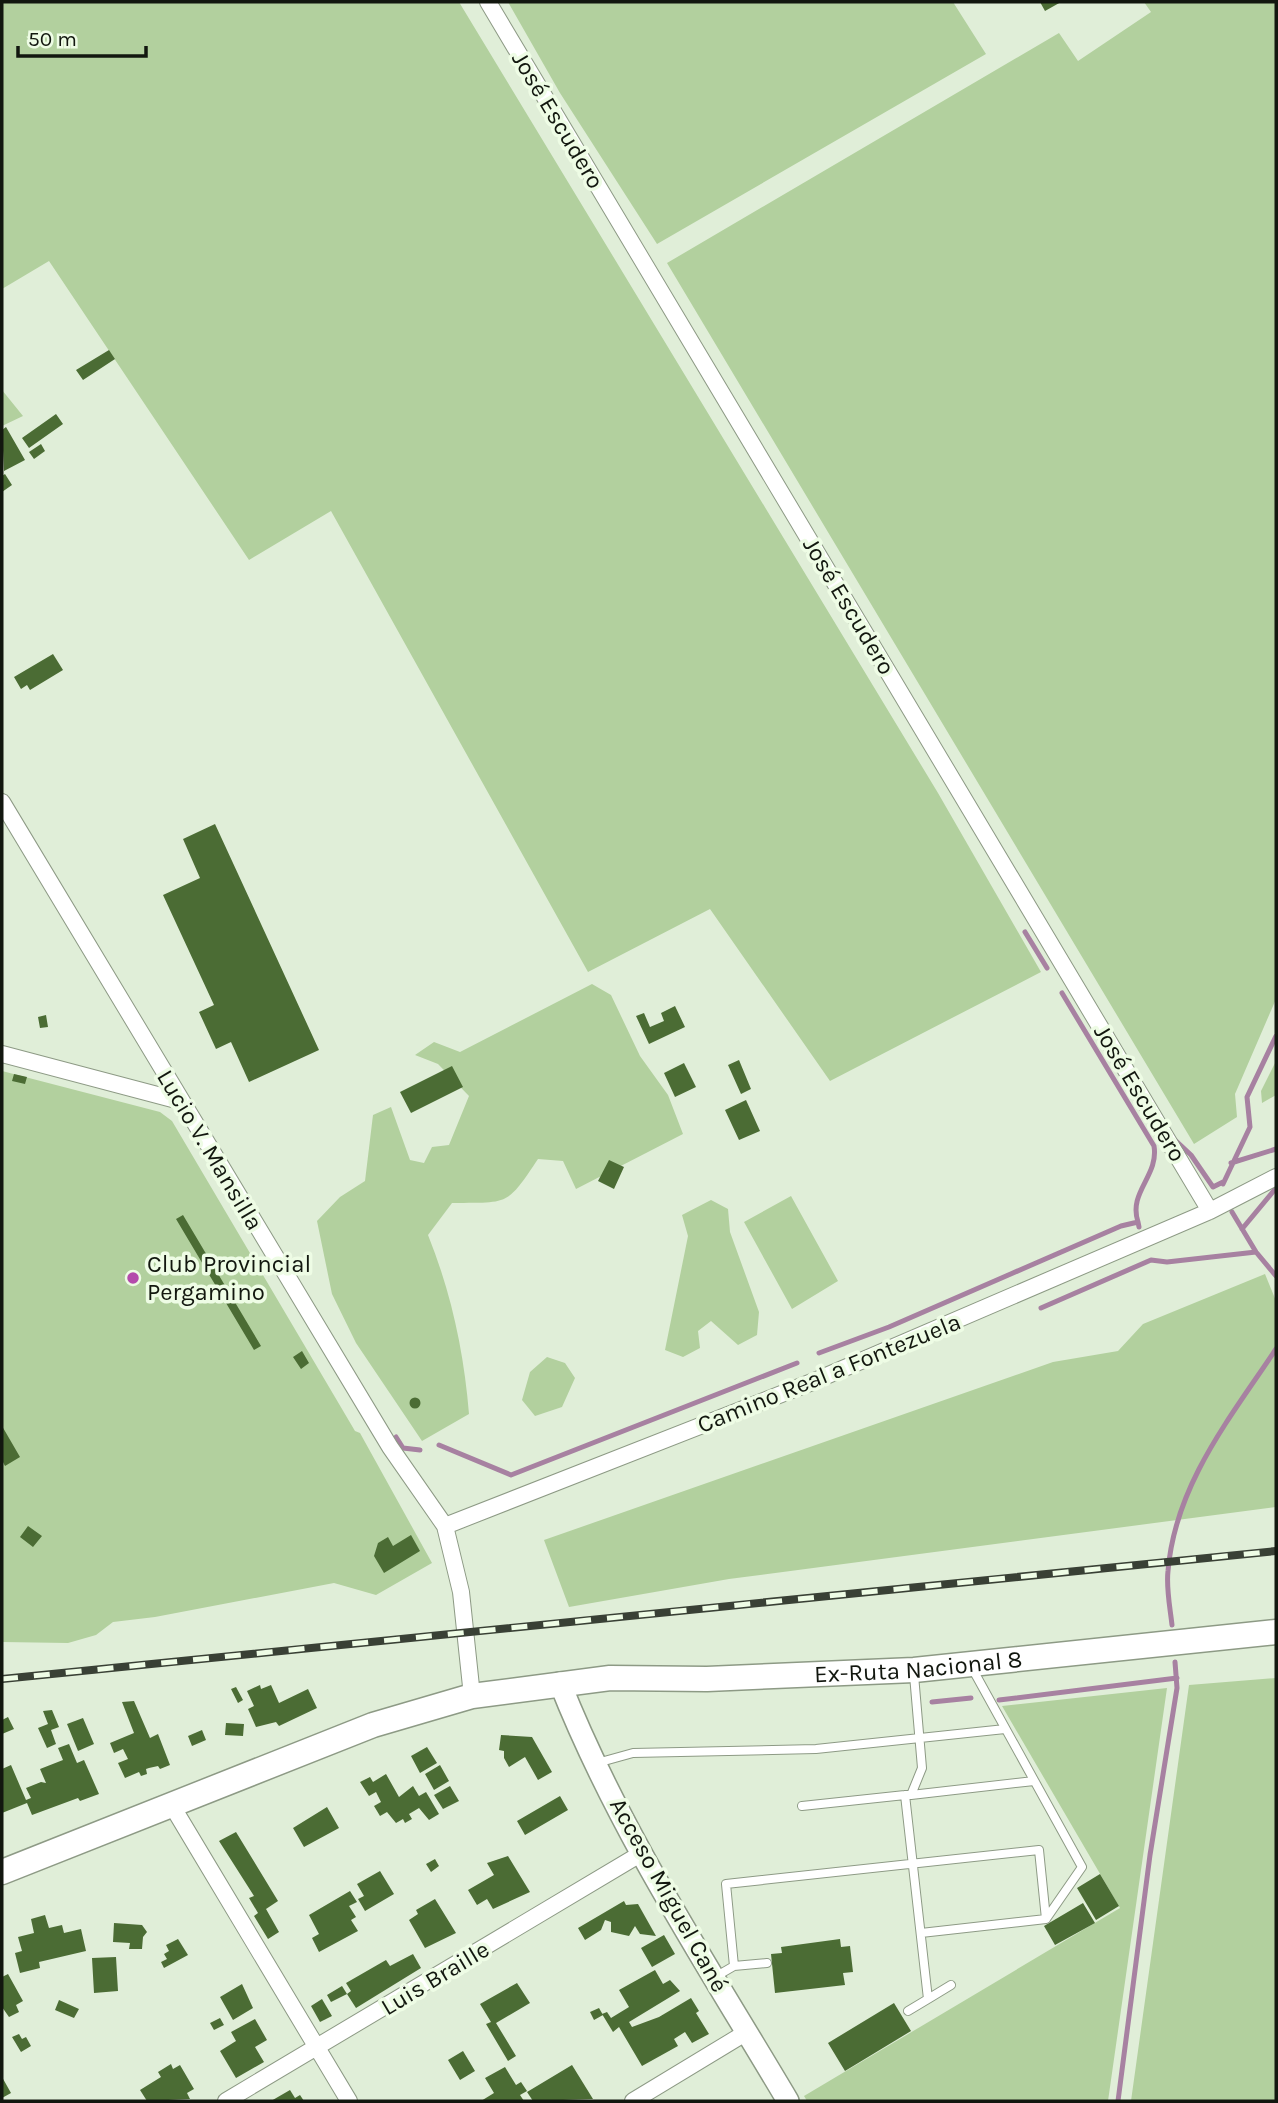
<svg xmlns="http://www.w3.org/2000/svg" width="1278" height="2103" font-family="Karla,sans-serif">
<rect width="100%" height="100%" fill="#e0eed8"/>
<path fill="#b2d09e" d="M 2,2 L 459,2 L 938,793 L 1041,972 L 830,1081 L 710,909 L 588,972 L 331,511 L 249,560 L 49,261 L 2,289 Z
M 508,2 L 953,2 L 986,54 L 657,244 L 560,93 Z
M 1144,2 L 1276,2 L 1276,999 L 1235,1094 L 1237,1117 L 1194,1144 L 667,263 L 1059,33 L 1078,61 L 1151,12 Z
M 2,390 L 23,416 L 2,426 Z
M 592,984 L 611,995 L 640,1056 L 668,1095 L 683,1134 L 576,1189 L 563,1161 L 538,1159 C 506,1207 509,1202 452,1203 L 428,1235 C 451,1292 464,1352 469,1414 L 422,1441 L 356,1343 L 332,1294 L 317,1221 L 340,1197 L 365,1181 L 373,1115 L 391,1107 L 410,1160 L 424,1163 L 432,1147 L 449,1145 L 469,1096 L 438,1064 L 415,1055 L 434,1042 L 460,1052 Z
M 1276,1061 L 1276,1095 L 1262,1103 L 1261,1091 Z
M 2,1071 L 160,1112 L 172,1121 L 355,1431 L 360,1433 L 432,1563 L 376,1595 L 334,1583 L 155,1617 L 113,1622 L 96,1635 L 68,1643 L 2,1642 Z
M 791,1196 L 838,1281 L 792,1309 L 744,1222 Z
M 711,1200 L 728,1209 L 730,1232 L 759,1312 L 757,1335 L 738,1345 L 711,1321 L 698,1331 L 700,1348 L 683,1357 L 665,1350 L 688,1236 L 682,1215 Z
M 1265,1274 L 1276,1301 L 1276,1507 L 729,1579 L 569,1607 L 544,1540 L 1053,1362 L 1118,1351 L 1143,1324 Z
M 547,1357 L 565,1363 L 575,1378 L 562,1407 L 535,1416 L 522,1400 L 530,1372 Z
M 1276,1678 L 1276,2101 L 1131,2101 L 1189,1685 Z
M 1167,1688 L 1108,2101 L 807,2101 L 804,2096 L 1120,1908 L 1002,1706 Z"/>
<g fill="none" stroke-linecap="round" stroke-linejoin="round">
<path stroke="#a781a1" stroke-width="5" d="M 1025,932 L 1047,968
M 1062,993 L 1154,1146 C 1159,1176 1128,1192 1138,1222
M 1175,1140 L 1191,1155 L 1213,1187 L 1223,1182
M 1231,1163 L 1276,1149
M 1223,1184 L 1250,1127 L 1247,1097 L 1276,1036
M 1232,1212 L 1256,1252 L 1276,1276
M 1242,1229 L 1276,1188
M 1041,1308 L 1151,1260 L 1167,1262 L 1256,1252
M 819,1353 L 889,1327 L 1121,1226 L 1138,1222 L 1139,1227
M 396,1437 L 403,1448 L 420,1450
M 439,1445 L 511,1475 L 797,1363
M 1172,1625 C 1170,1607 1166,1588 1168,1571 C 1175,1485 1230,1418 1276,1349
M 999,1700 L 1177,1678
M 932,1702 L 971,1698
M 1118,2101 L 1150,1855 L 1177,1688 L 1175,1662"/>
</g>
<path fill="#4b6c34" d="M 1040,2 L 1061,2 L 1045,11 Z
M 109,350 L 115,359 L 83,380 L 76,370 Z
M 56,414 L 63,424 L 29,448 L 22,438 Z
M 6,427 L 25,460 L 4,471 L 2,430 Z
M 41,444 L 45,451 L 34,459 L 29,452 Z
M 5,474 L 12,485 L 2,492 L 2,476 Z
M 53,654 L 63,670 L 30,690 L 27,685 L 21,689 L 14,677 Z
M 215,824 L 319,1050 L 249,1082 L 231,1042 L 216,1049 L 199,1012 L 214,1005 L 163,895 L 200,878 L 183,839 Z
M 675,1006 L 685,1027 L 649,1044 L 636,1016 L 644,1013 L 650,1027 L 664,1021 L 661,1013 Z
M 46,1015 L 48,1027 L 40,1028 L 38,1017 Z
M 739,1060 L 751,1089 L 741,1094 L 728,1065 Z
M 684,1063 L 696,1087 L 675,1097 L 664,1073 Z
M 452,1066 L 463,1087 L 411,1113 L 400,1092 Z
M 14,1074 L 27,1077 L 25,1084 L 12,1081 Z
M 746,1100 L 760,1131 L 739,1140 L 725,1110 Z
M 609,1160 L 624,1167 L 614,1189 L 598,1181 Z
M 183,1215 L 261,1346 L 254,1350 L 176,1219 Z
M 302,1351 L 309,1363 L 301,1369 L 293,1357 Z
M409.5 1403a5.5 5.5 0 1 1 11 0a5.5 5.5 0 1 1-11 0Z
M 2,1426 L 20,1457 L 5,1466 L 2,1460 Z
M 28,1526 L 42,1536 L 33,1547 L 20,1537 Z
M 411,1535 L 420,1551 L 384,1573 L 374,1556 L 378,1543 L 388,1537 L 393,1546 Z
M 260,1685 L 261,1689 L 271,1685 L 279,1703 L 308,1689 L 317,1708 L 279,1726 L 276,1722 L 256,1727 L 248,1709 L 254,1706 L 247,1691 Z
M 236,1687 L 243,1700 L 238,1703 L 231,1689 Z
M 134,1701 L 150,1738 L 158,1734 L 170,1765 L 160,1769 L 158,1766 L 149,1768 L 146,1769 L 147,1774 L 141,1776 L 139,1772 L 125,1778 L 118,1763 L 128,1759 L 123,1749 L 114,1753 L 110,1743 L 134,1733 L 122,1702 Z
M 52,1710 L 59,1727 L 51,1730 L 56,1744 L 47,1748 L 38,1728 L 48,1724 L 43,1711 Z
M 8,1717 L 14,1729 L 2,1734 L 2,1720 Z
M 83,1718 L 94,1744 L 78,1751 L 67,1724 Z
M 226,1723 L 244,1724 L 243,1736 L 225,1735 Z
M 202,1730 L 206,1740 L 192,1746 L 188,1736 Z
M 501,1735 L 532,1737 L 552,1772 L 538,1780 L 525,1757 L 509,1767 L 504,1758 L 504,1751 L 499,1750 Z
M 69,1744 L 77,1763 L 84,1760 L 99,1794 L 80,1801 L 78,1798 L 32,1815 L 27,1803 L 2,1813 L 2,1769 L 11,1765 L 26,1800 L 31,1798 L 26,1788 L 41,1782 L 46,1783 L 40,1769 L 63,1760 L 58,1748 Z
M 427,1747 L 437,1763 L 420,1773 L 411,1756 Z
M 440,1765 L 449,1781 L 434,1790 L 425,1774 Z
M 386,1774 L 399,1797 L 413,1786 L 419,1796 L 426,1792 L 439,1814 L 429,1820 L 419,1808 L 409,1814 L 412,1819 L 405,1823 L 403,1819 L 396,1823 L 387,1812 L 380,1816 L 374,1806 L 381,1802 L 376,1792 L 369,1796 L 360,1782 L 370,1777 L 373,1782 Z
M 450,1786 L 459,1801 L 443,1809 L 434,1795 Z
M 560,1796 L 568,1810 L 525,1835 L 517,1821 Z
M 327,1807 L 339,1828 L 304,1847 L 293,1828 Z
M 236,1832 L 278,1901 L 266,1909 L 279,1932 L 268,1939 L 254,1916 L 258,1913 L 249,1898 L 254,1896 L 219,1841 Z
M 508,1856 L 530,1892 L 493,1909 L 487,1899 L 477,1905 L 468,1890 L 494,1875 L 487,1863 Z
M 435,1859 L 439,1866 L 431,1872 L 426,1864 Z
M 380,1871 L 394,1894 L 365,1911 L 358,1899 L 364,1896 L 357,1884 Z
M 1100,1874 L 1119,1906 L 1096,1920 L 1077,1888 Z
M 350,1891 L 357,1902 L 349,1906 L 356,1917 L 351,1920 L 358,1931 L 319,1952 L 312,1938 L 319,1934 L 309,1915 Z
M 435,1899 L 456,1933 L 425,1948 L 409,1920 L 418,1914 L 416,1910 Z
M 624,1901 L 626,1905 L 638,1904 L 656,1936 L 640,1934 L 635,1926 L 629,1936 L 611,1932 L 611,1922 L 605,1920 L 601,1930 L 585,1940 L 578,1928 Z
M 1083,1903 L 1095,1923 L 1055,1945 L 1044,1926 Z
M 45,1915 L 49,1928 L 62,1925 L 64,1933 L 81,1929 L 86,1951 L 39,1962 L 40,1968 L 20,1973 L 15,1953 L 22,1951 L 18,1937 L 34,1933 L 31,1919 Z
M 114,1923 L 142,1925 L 147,1932 L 143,1937 L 142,1949 L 129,1949 L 130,1943 L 113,1942 Z
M 664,1935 L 675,1954 L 652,1967 L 641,1948 Z
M 178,1939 L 188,1955 L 164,1968 L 161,1962 L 167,1959 L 164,1954 L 169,1951 L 166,1945 Z
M 840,1939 L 841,1947 L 850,1946 L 853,1972 L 843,1973 L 845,1985 L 775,1993 L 771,1954 L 782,1953 L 781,1947 Z
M 413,1954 L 421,1968 L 356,2008 L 347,1994 L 351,1991 L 346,1983 L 386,1960 L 390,1966 Z
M 116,1957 L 118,1991 L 94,1993 L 92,1958 Z
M 655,1970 L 663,1984 L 670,1980 L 680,1991 L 629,2022 L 632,2027 L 659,2017 L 691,1998 L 699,2011 L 696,2013 L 709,2034 L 692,2043 L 685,2032 L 674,2039 L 678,2046 L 642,2066 L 619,2027 L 613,2032 L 602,2014 L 607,2012 L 611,2018 L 629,2007 L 619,1990 Z
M 8,1974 L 23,2001 L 16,2005 L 19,2012 L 9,2017 L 2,2007 L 2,1977 Z
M 517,1983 L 530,2003 L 496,2023 L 516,2056 L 508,2061 L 486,2024 L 491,2022 L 480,2004 Z
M 242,1984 L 253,2008 L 233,2020 L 220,1997 Z
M 342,1986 L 347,1994 L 331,2002 L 327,1995 Z
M 322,1999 L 332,2016 L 320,2022 L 311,2006 Z
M 59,2000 L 79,2009 L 74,2018 L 55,2010 Z
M 894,2003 L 911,2031 L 845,2071 L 828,2043 Z
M 599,2008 L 603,2015 L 594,2020 L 590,2012 Z
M 220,2018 L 224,2025 L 214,2030 L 210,2023 Z
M 255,2019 L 267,2040 L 255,2047 L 264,2062 L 236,2078 L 220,2051 L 236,2041 L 231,2032 Z
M 19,2034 L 22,2039 L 26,2037 L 31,2046 L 21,2052 L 12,2037 Z
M 463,2051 L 475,2071 L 460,2080 L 448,2060 Z
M 171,2064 L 173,2069 L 180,2065 L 194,2089 L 187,2093 L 190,2099 L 147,2101 L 140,2090 L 161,2077 L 158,2072 Z
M 572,2065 L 593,2099 L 533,2101 L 527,2092 Z
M 505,2067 L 516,2085 L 521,2082 L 527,2091 L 520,2095 L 524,2101 L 481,2101 L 494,2093 L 485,2078 Z
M 2,2077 L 11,2093 L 2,2098 Z
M 290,2090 L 295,2098 L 300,2095 L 304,2101 L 271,2101 Z"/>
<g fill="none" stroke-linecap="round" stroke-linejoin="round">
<defs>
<path id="lane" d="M 597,1763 L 633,1753 L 816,1749 L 1005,1729
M 911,1795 L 1034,1781
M 802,1806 L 905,1795
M 921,1933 L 1046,1919 L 1082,1867 L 972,1668
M 734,1966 L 726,1884 L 1039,1850 L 1046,1919
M 715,1977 L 734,1966 L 767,1963
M 928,1999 L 951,1985
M 908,2011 L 928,1999 L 905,1795 L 911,1795 L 922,1768 L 914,1675"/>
<path id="street" d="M 488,2 L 1210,1211
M 2,802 L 390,1447 L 445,1526 L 461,1592 L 472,1696
M 2,1054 L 180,1101
M 445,1526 L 812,1382 L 1210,1211 L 1276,1177
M 171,1804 L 349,2101
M 226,2101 L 642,1853
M 633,2101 L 747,2032"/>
<path id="secondary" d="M 560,1683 C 618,1830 708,1966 788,2101"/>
<g id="primary">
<path id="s1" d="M 2,1872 L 373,1725 L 472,1696 L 610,1678 L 707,1679 L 914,1670 L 1276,1632"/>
</g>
</defs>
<use href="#lane" stroke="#8d9a85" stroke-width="10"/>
<use href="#street" stroke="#8d9a85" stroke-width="18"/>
<use href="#secondary" stroke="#8d9a85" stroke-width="24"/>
<use href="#primary" stroke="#8d9a85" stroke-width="27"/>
<use href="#lane" stroke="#fff" stroke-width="8"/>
<use href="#street" stroke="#fff" stroke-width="16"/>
<use href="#secondary" stroke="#fff" stroke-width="21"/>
<use href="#primary" stroke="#fff" stroke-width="24"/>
<defs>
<path id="rail" d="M 2,1679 L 1276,1551"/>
</defs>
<use href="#rail" stroke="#394035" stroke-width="8"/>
<use href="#rail" stroke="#eefce5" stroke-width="5" stroke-dasharray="16" stroke-linecap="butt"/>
</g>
<circle fill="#b44bac" stroke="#eefce5" stroke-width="2.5" cx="133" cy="1278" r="7"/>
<g text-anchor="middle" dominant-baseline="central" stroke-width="7" stroke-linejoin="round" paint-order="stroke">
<g font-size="24" fill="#12170f" stroke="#eefce5">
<text transform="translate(558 120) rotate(59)">José Escudero</text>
<text transform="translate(849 606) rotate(59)">José Escudero</text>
<text transform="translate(1140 1093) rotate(59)">José Escudero</text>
<text transform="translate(210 1150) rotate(59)">Lucio V. Mansilla</text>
<text transform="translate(829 1373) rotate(-22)">Camino Real a Fontezuela</text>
<text stroke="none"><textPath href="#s1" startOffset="950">Ex-Ruta Nacional 8</textPath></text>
<text transform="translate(669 1895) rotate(61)">Acceso Miguel Cané</text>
<text transform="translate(435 1978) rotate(-31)">Luis Braille</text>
</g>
<g font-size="24" fill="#12170f" stroke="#eefce5" text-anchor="start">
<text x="147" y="1264">Club Provincial<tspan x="147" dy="28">Pergamino</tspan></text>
</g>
</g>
<rect width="1278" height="2103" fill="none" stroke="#12170f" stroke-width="7"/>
<path d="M18 46v10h128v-10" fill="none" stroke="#12170f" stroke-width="3.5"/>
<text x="28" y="46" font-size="21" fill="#12170f" stroke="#eefce5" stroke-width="5" paint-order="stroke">50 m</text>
</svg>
